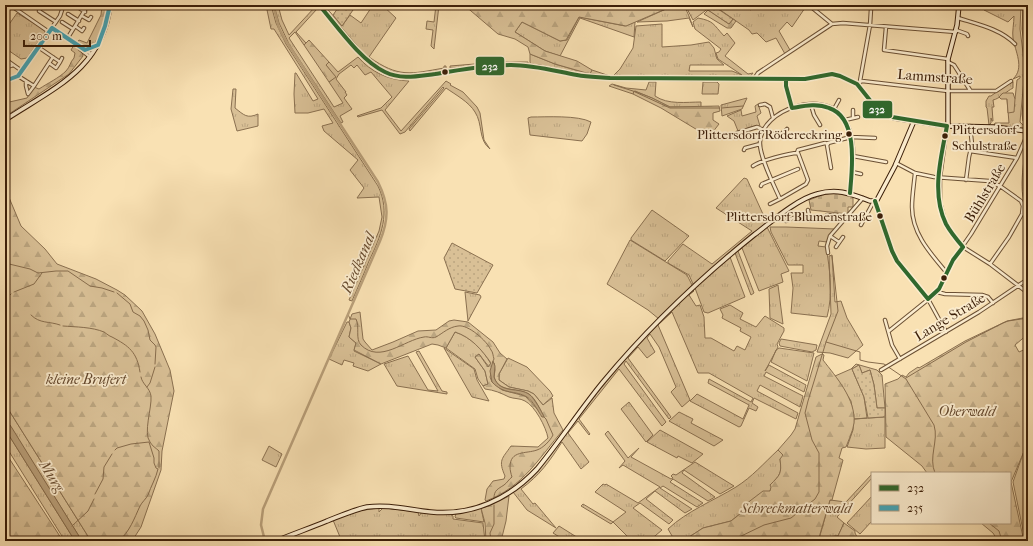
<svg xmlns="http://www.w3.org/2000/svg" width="1033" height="546" font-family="'IM FELL French Canon',serif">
<defs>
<pattern id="grass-tufts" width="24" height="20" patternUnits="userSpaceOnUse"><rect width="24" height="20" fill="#d9c096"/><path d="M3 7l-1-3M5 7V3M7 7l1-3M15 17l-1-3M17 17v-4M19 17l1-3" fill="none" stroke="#bba580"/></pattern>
<pattern id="forest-firs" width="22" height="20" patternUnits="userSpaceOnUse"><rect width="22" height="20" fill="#d9c096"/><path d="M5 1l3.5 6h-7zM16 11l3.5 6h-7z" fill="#bba580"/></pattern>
<pattern id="cemetery-stones" width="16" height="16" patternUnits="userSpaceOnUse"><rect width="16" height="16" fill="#d9c096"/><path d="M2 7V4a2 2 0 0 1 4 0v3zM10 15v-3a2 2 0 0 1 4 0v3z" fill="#bba580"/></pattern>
<pattern id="garden-dots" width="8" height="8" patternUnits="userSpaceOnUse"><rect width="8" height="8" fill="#d9c096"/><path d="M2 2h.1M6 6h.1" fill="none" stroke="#bba580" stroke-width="1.8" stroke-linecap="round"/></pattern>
</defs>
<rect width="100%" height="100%" fill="#f9e1b3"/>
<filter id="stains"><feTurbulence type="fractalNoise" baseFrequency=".005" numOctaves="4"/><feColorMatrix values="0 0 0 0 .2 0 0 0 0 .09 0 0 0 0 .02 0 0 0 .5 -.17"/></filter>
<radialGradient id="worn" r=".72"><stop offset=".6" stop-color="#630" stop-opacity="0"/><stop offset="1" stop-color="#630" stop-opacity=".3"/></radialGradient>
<path fill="url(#grass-tufts)" stroke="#8a7050" d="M 266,5 L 271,5 L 276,23 L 286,44 L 378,186 C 391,213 381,236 369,261 C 364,274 358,287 352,301 L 349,300 L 379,231 L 382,217 L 379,197 L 357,198 L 364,188 L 350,170 L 358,160 L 324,131 L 322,126 L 333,123 L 324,109 L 308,113 L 295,113 L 294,94 L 295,73 L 296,73 L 313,101 L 318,99 L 274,29 L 271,29 Z
M 274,5 L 278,5 L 282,20 L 289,35 L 315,7 L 317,9 L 296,32 L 306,43 L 304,45 L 295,32 L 289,38 L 334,107 L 343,103 L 329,82 L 335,77 L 326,65 L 329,62 L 338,72 L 358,57 C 371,72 388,80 409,81 L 385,110 L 401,131 L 446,81 L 451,84 L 450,85 L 463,92 L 477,107 L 480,113 L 484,140 L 490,149 C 478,140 483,124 475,112 C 469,102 456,95 446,88 L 410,131 L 409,129 L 444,88 L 443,87 L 405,132 L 400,134 L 382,110 L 358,117 L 357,116 L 381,108 L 392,97 L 371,72 L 365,75 L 357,65 L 354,68 L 351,65 L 339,74 L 336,79 L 346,92 L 345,92 L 347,95 L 344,98 L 352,109 L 340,116 L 343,122 L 341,123 L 289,44 L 279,23 Z
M 321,5 L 324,5 L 342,26 L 350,15 L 361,23 L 373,5 L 382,5 L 396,18 L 369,57 C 399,78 410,74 444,68 L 444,66 L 446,66 L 446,69 C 439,72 430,73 422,74 C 410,76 398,76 386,71 C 364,61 337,24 321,5 Z
M 436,5 L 439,5 L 434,49 L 431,46 L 433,30 L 426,29 L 427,21 L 434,22 Z
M 675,5 L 684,5 L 689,16 L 693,27 L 689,18 L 667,21 L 637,22 Z
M 685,5 L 713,5 L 693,20 Z
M 717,5 L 748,5 L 747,7 L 750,10 L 753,9 L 755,5 L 807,5 L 792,27 L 787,22 L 779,31 L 790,50 L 785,54 L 776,38 L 766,42 L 757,33 L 752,34 L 749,30 L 716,7 Z
M 985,5 L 1021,5 L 1020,29 L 1025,69 L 1020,122 L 1024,126 L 1028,126 L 1028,130 L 994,125 L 995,123 L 1009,123 L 1007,99 L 1015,99 L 1017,80 L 1020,78 L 1020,76 L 1013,79 C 1025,68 1015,51 1013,38 C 1012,32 1014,23 1014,16 L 1008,22 L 984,10 Z
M 17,13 L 45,30 L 45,32 L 27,58 L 21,59 L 5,48 L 5,30 Z
M 579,17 L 625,26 L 635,22 L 634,37 L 580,18 L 560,56 L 545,51 L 515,32 L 522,22 L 560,41 L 567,40 Z
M 698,18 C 714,21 713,24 724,36 L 727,33 L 735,43 L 725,56 L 748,74 L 753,73 L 749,78 L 745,77 L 745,78 L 614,77 L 613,76 L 620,69 L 633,48 L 636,26 L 662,24 L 662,47 L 691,45 L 709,42 L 714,48 L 717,59 L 724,65 L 690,65 L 689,71 L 732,71 L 742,75 L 718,59 L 716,53 L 719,52 L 721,49 L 695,29 L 693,22 Z
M 530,54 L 555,64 L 589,74 L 592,70 L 610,76 L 576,74 L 547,67 L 531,65 L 530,62 Z
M 499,62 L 528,62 L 528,64 L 450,68 L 450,66 Z
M 649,82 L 656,82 L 655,96 C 668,105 686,102 701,102 L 701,107 L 670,107 L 652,98 L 635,91 L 633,94 L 609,86 L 612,84 L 626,88 L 646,90 Z
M 703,82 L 717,82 L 719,84 L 718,94 L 702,94 Z
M 1013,82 L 1013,88 C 1007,91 999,99 993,100 L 994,107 L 992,107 L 993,121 L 992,121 L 991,118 L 991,123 L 989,125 L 987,108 L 986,107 L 986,101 L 989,96 L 991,96 L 1006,85 Z
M 233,89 L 236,89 L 235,108 C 244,115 247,119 258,114 L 258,126 L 237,131 L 231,109 Z
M 747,98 L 742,109 L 722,116 L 721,105 Z
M 758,104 L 761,113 L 757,116 L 760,126 L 755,126 L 738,131 L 734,121 L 727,116 L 741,110 L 742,116 L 756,112 L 755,106 Z
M 531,117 C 546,117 578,115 591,122 L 587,134 L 582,141 L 530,135 L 528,118 Z
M 1027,141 L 1028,141 L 1028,211 C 1017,195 1024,160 1027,141 Z
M 744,178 L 747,179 L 767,223 L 694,284 L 693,284 L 689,275 L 668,263 L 668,261 L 683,244 L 712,264 L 752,231 L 716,208 Z
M 652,210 L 689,236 L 665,261 L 631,240 L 631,238 Z
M 767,227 L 789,271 L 781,274 L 783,282 L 759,291 L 742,248 L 738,251 L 754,293 L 751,295 L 735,253 L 730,257 L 745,297 L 708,313 L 704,312 L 695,288 L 730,256 Z
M 770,227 L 786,227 L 835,229 L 827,242 L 819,241 L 818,246 L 826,247 C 830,269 833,295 827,317 L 791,313 L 793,288 L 791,273 L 803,273 L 803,265 L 788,265 L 771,232 Z
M 630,240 L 687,275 L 692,285 L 659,319 L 648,310 L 607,284 Z
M 832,255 L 835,302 L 841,301 L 847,318 L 863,345 L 848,358 L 830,353 L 817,352 L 831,314 L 829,256 Z
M 778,285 L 783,324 L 770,318 L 769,289 Z
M 692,289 L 694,291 L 689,295 L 696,306 L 700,305 L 704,317 L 705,338 L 711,338 L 734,351 L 737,346 L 745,350 L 751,337 L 740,331 L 741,328 L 722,318 L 723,315 L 720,309 L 730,305 L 743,313 L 740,319 L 756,327 L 764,317 L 765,316 L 784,328 L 784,331 L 777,344 L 778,347 L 765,371 L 769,365 L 806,385 L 804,392 L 766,372 L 764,376 L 803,396 L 800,407 L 760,385 L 757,391 L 798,413 L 796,419 L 754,398 L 752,403 L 758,407 L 756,411 L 749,408 L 741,426 L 739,427 L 690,401 L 697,394 L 743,419 L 749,405 L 708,383 L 709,379 L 751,402 L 753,398 L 709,373 L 698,373 L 672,312 L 658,325 L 690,400 L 682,407 L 671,392 L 676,387 L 659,347 L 650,334 L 647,338 L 655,352 L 647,358 L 638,347 L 628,358 L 671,417 L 669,419 L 626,361 L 624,364 L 666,422 L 662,426 L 619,369 L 579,419 L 590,434 L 589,435 L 578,421 L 568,433 L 589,462 L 581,469 L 562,442 C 549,462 540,475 521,489 L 533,504 L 535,503 L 556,528 L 527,510 L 513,492 L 529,479 L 590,400 L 627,356 Z
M 465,292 L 480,295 L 481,297 L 468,321 Z
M 347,322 L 349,322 L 351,328 L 349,337 L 356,343 L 354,351 L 381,364 L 368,371 L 353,366 L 354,363 L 344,360 L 342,365 L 329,359 Z
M 455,332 C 471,337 483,350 491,364 L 489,367 L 479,354 L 475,357 L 485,371 L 488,384 L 483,386 L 478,379 L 475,369 L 446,348 Z
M 781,339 L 817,345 L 816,350 L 812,352 L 780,346 L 779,343 Z
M 444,348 L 474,369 L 477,380 L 489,401 L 472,397 Z
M 779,348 L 814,353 L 807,381 L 771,362 L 776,350 Z
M 419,351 L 442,391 L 447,392 L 447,394 L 397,386 L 384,364 L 408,356 L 428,390 L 438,391 L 416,352 Z
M 508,358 L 527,367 L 550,391 L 553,396 L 543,405 L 534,394 L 528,391 L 509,387 L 499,380 L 499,374 Z
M 856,364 L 877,370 L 882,375 L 885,408 L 877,408 L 874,385 L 870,370 L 862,373 L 859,365 L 852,369 L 864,397 L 867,418 L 854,419 L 851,401 L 835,376 L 851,369 Z
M 629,402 L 653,435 L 646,442 L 621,409 Z
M 5,404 L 91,541 L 82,541 L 5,418 Z
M 679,412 L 693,419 L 691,423 L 723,440 L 714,446 L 669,421 Z
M 885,417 L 885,448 L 866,449 L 847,447 L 853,430 L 854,419 Z
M 5,429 L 75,541 L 65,541 L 5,445 Z
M 660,430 L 703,454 L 692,463 L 678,456 L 677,458 L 647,442 Z
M 608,431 L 628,458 L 639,448 L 631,457 L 671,479 L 673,478 L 671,476 L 673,474 L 676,475 L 695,462 L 734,486 L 720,494 L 684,470 L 682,473 L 715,497 L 708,501 L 673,479 L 670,482 L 703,503 L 697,507 L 663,486 L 660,488 L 692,509 L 685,513 L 655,491 L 646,499 L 673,520 L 669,524 L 640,503 L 633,508 L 662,530 L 649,541 L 632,541 L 613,522 L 611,524 L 581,506 L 583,504 L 613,522 L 626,512 L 595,492 L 603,484 L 605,485 L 606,484 L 638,503 L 660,487 L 623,465 L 619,468 L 625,461 L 605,434 Z
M 269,446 L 282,454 L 276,467 L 262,460 Z
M 778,450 L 784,455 L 780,459 C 782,474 780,475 770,485 L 772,487 L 770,491 L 743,507 L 745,510 L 731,521 L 703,528 L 683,541 L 675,541 L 668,529 C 687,511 713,501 736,487 C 752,477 764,463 778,450 Z
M 872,474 L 872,478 L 837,517 L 844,523 L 838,536 C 831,536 828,541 820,541 L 819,539 L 830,500 L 846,502 Z
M 872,496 L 872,521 L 860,534 L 847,523 Z
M 379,508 L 379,512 L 383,508 L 386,508 L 418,512 L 419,516 L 422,512 L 450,514 L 453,516 L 453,519 L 483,523 L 485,541 L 336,541 L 340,537 L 333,520 L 357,511 Z
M 481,508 L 484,522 L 456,518 L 455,517 L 456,513 Z
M 559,526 L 583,541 L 566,541 L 553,533 Z"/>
<path fill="url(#forest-firs)" stroke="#8a7050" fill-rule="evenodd" d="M 102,5 L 108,5 C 106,20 101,33 93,46 L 86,48 L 77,43 L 79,40 L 87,43 L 101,15 Z
M 464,5 L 675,5 L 626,26 L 579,17 L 566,40 L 560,41 L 522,22 L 515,32 L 545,51 L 577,61 L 592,70 L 590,74 L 555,64 L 530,54 L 528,47 L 515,39 L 498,34 Z
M 708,10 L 729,24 L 733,19 L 736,21 L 731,28 L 727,28 L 704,14 Z
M 309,40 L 329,62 L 326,65 L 336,77 L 329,82 L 304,45 Z
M 74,45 L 82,51 L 83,56 L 69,74 L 9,114 L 5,115 L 5,103 L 27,98 L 34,87 L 39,89 C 48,83 59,78 66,71 C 70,67 70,62 74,58 L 75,53 L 71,50 Z
M 634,91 L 652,98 L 670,107 L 719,106 L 720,111 L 713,113 L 713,120 L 719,124 L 709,137 L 661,108 L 633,94 Z
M 5,188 L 21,226 L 45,249 L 57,264 L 96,279 L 117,290 L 125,295 L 142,311 L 155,334 L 170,370 L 174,391 L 162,451 L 161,470 L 141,527 L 132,541 L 91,541 L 5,404 Z
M 360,312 L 363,339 L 365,342 L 372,350 L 393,342 L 418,331 L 436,330 L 449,321 L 454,320 L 468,322 L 493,342 L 500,353 L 507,359 L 499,374 L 499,380 L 509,387 L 528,391 L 534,394 L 543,405 L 552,398 L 554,413 L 563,430 C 539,458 523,487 486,501 L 485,500 L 487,489 L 493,481 L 504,479 L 505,476 C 498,460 502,459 511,446 L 538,447 L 548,438 C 546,427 535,406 525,401 C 520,398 514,399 509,397 C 501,393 494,390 485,389 L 483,386 L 488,384 L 485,371 L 475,357 L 479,354 L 488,367 L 491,363 C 482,350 471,337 455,332 L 446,348 L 438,345 L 432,344 L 381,364 L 354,350 L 356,343 L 349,337 L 351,328 L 349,322 L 352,314 ZM 494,363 L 495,370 L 494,377 C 499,393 517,387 529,394 C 535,398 540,409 543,415 L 525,396 L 502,390 L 492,382 L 490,377 Z
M 1028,317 L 1028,334 L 1015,345 L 1019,352 L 1028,348 L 1028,442 L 1011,482 L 1023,537 L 1018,541 L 998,541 L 993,533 L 981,523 L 1010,523 L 1010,473 L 927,473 L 922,466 L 886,437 L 885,384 L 898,379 L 902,375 L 906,377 L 909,373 L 918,367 L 919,368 L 965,341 L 1007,321 Z
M 822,354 L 824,355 L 823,360 C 836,377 856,399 854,423 C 853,431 849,439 846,447 L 842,448 L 839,458 L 843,460 L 832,500 L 830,500 L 818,541 L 683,541 L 703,528 L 731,521 L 745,510 L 742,507 L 763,491 L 770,491 L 771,487 L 770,485 C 780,475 782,474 780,459 L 783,455 L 778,450 L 791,435 L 795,429 L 816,357 Z
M 5,452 L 63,541 L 5,541 Z
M 509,496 L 506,521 L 501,541 L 486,541 L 485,523 L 481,508 L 489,506 Z
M 844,523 L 855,531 L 855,533 L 859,541 L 827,541 L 834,536 L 838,536 Z"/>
<path fill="url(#cemetery-stones)" stroke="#8a7050" d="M 832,193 L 842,193 L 853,196 L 853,207 L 848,207 L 848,214 L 811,210 L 809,200 L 822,195 Z"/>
<path fill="#d9c096" stroke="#8a7050" d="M 1003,93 L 1013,93 L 1015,99 L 1014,112 L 1008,113 L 1007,99 L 1001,99 L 999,97 Z
M 1028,444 L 1028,541 L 1014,541 L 1024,535 L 1013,482 L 1023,454 Z"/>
<path fill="url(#garden-dots)" stroke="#8a7050" d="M 340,5 L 346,5 L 353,10 L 342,26 L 333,15 Z
M 715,7 L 733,19 L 729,24 L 708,10 Z
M 452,243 L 493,265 L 477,293 L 455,289 L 444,258 Z
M 859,365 L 862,373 L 870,370 L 874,385 L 877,408 L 885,408 L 885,416 L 883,417 L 868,418 L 864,397 L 852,369 Z"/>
<path fill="#b99f79" stroke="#876c4c" d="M 1023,5 L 1028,5 L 1028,124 L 1023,121 L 1022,114 L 1027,65 L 1022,29 Z
M 493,361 L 495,366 L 494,377 C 500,395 519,386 530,395 C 534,398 542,412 544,417 L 542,417 C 538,411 533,401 527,397 C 515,390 504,395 492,382 L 490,371 Z
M 5,418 L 12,428 L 82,541 L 75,541 L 5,429 Z"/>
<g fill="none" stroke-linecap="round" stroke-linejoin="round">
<path stroke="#7a5f41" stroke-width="1" d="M 1027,5 L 1026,29 L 1028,47"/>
<path stroke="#876c4c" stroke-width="1" d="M 614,85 L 633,91 L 670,108 L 719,108
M 722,108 L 743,106
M 5,263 L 30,269 L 38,273 L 56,271 L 68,271 L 90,286 L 102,288 L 114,292
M 14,292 L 34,284 L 42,273
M 117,293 L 130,304 L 133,312 L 140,316 L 144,321 L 148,330 L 150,340 L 155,345 L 156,347 L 155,364
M 5,300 L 11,294
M 348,314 L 350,319 L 356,319 C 360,327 355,339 361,345 C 380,364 404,340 424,337 C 428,336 432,339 436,337 C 443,333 449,327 458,326 C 468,324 487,341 491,350 C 493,352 493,356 494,359 L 493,361
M 31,315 C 40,324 49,321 60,325
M 63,326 C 76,327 92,327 104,332 C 107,334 109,336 112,337 C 129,346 137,352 140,372
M 826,342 L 860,352 L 860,360 L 868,362 L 884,364 L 906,379 L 934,425 C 939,441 928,457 935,473
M 141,377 C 142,384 150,388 151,396 C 152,408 143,433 150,442 C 152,446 156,448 159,451 L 159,468
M 906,378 L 966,342 L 1003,323 L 1008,321 L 1028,318
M 147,387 L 150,383 L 155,367
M 115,450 L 117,448 L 131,444 L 149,442 L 154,458 L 154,463 L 156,468 L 158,469 C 156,478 151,486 148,495 C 146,499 142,502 140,506 C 134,519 130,531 119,541
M 95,494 L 103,479 L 104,467 L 112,454
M 494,498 C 494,490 498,489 504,485 C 507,483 509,479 512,477 C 511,474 510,470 510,467 C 510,450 526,454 537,450 C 543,448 550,441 553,435 L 546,419 L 544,417
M 989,523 L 999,531 L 1002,541
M 72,526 L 88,511 L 94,499
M 491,541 L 490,533 L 494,524 L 494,505
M 731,541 L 764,525 L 791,518 L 815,499 L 819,492 L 819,453 L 812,440 L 805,413 L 808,401 L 826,342 L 838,311 L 832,256"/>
<path stroke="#b99f79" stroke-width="2.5" d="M 265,541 L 261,525 L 263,509 L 380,241 C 389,219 389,204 378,182 L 286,41 L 279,28 L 273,5"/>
<defs>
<path id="street" d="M 10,5 L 49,32
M 42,5 L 39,11 L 56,22
M 82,5 L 79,8 L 85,12
M 810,6 L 832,24
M 68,14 L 79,21
M 82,16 L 89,20 L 91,17
M 958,18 C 977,24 1001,29 1015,44
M 62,22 L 73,29
M 75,26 L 82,31 L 84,28
M 886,27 L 884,50 L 948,59
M 52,28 L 91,54
M 956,30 L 967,34 L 968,36
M 67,39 L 88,5
M 38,47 L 60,62 L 56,68 L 49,63 L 53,57
M 80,49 L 90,57
M 5,59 L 22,71
M 60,62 L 62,58
M 948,62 L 954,65 L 970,90
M 5,68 L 13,65
M 18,76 L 34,86 L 28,94 L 26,86 L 26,81
M 754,79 L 758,73 L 832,24 L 843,23 L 956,32
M 786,79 L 786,86 L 792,108
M 5,81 L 13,78 L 18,76 L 60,16 L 62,10 L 62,5
M 860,81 L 870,25 L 871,9
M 857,84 L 862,81 L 948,91 L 996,91 L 1011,81
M 34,86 L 49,63
M 760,105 L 765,104 L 770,107 L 773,118
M 811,105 L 814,115 L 820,125
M 834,109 L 839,100
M 853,110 L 853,117
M 845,120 L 858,117
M 947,126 L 940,178 L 940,202 L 945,221 L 950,230 L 963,247 L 990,264 L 1028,293
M 737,133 L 757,127 C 767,131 777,140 787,129
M 744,150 L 745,148 L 760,144
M 970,151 L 1017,158
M 797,153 L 798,150 L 825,143 L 828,144
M 853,156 L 886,162
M 896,163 L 915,173 L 934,177 L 989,181 L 1000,186 L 1021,201 L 1023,206 L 1022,214 L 1009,237 L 990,264
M 753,166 C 759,161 789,153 798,153 L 808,180 L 806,184 L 780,199 C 774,185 759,156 760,142 C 762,109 822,90 842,116 C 859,137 852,169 850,193
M 831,168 L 827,145 L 828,143 L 851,137 L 875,138
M 852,172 L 861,174
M 915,173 C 914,184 912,196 912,207 C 912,234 931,254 947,273
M 966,180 L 969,157 L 972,144 L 970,126
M 761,186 L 762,184 L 798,169
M 875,201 L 892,251 L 897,261 L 928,299 L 946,332
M 770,204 L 780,199
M 808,210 L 810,220
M 786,221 L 793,218 L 821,220 L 827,215 L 844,216 L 846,217
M 861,225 L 874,201
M 830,236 L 839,242
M 836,247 L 843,237
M 828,253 L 827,246 L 830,236 L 863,198
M 937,292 L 945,294 L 982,295 L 988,297 L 993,303
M 885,320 L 892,345 L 900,359
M 889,331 L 935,294 L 939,289 L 953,260 L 971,234 L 1017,158 L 1028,133
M 881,370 L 979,312 L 1028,279"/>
<path id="secondary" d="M 319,5 L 360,53 L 371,63 L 385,72 L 402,77 L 420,76 L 472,68 L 511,65 L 538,67 L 579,75 L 610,78 L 786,79 L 805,79 L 832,74 L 840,76 L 857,84 L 881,113 L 894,118 L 946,126 L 993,127 L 1028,131
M 85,50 L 89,49 L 97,46
M 5,120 C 52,89 103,69 110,5
M 947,126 L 948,123 L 948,59 L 957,25 L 959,5
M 276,541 C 293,534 310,528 327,521 C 340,516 353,510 367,507 C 389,504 409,510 431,512 C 472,516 509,499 537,469 C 560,441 580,410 603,382 C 648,328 699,279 754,235 C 771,222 797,199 817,194 C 838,188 851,194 870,201 L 874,201 L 877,200 L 895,166 L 914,121"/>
</defs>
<use href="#street" stroke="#6b5034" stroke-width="4.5"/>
<use href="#secondary" stroke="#3c1f09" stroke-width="5.5"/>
<use href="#street" stroke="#fbecce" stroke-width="2.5"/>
<use href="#secondary" stroke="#fbecce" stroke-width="3.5"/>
<defs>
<path id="bus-1" d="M 319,5 C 337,26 360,60 385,72 C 401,80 418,76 435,74 C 460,70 485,65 511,65 C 533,65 555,71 577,75 C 588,77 599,77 610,78 L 805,79 L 832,74 L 840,76 L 857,84 L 877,109 L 886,116 L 947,126 C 941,157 931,194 946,224 C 951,233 957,240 963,247
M 786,79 L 786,86 L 792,108 C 804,106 817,103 829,108 C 859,118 852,169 850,193
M 875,201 L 892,251 L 897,261 L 928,299
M 928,299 L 939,289 L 953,260 L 963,247"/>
<path id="bus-2" d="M 52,28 L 85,50
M 85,50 L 98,45 L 105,26 L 110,5
M 5,81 L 18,76 L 52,28"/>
</defs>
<use href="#bus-1" stroke="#fbecce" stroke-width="7"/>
<use href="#bus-2" stroke="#fbecce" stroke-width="7"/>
<use href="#bus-1" stroke="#30682d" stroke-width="4"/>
<use href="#bus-2" stroke="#45a4b5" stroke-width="4"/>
</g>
<g fill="#3c1f09" stroke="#fbecce" stroke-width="1.5">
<circle cx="445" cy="72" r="3.5"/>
<circle cx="849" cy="134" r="3.5"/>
<circle cx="945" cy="136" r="3.5"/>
<circle cx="880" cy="216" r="3.5"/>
<circle cx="944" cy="278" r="3.5"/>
</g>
<g text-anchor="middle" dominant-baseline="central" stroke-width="3.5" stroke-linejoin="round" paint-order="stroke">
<g font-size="13" fill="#3c1f09" stroke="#fbecce" text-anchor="end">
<text x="952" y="129" text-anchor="start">Plittersdorf<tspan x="952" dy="16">Schulstraße</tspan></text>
<text x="842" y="134">Plittersdorf Rödereckring</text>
<text x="872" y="216">Plittersdorf Blumenstraße</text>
</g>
<g font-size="14" fill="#3c1f09" stroke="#fbecce">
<text transform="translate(935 77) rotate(4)">Lammstraße</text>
<text transform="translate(985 193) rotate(-59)">Bühlstraße</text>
<text transform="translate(950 317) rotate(-31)">Lange Straße</text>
</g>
<g font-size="14" font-style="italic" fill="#63472c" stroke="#fbecce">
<text x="86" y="379">kleine Brufert</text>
<text x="967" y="411">Oberwald</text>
<text x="796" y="508">Schreckmatterwald</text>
</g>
<g font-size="15" font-style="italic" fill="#684c30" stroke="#fbecce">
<text transform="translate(358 263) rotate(-67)">Riedkanal</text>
<text transform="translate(52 476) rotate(58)">Murg</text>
</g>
</g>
<g stroke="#fbecce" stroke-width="1.5">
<rect x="475" y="56" width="30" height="20" rx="4" fill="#30682d"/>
<rect x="862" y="100" width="31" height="19" rx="4" fill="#30682d"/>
</g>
<g font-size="11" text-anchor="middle" font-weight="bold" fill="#fff">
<text x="490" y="70">232</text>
<text x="877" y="113">232</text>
</g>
<rect width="1033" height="546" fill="none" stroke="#f9e1b3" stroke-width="20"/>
<rect x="6" y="6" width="1021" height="534" fill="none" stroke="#3c1f09" stroke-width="2"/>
<rect x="10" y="10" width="1013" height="526" fill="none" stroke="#3c1f09"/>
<rect x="871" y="472" width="140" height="52" fill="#fbecce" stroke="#af9a7f"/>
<rect x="879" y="485" width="20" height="6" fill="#30682d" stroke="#af9a7f"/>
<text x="907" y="492" font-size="12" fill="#3c1f09">232</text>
<rect x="879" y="505" width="20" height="6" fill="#45a4b5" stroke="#af9a7f"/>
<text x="907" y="512" font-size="12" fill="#3c1f09">235</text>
<path d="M24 40v6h66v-6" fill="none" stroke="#3c1f09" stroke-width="2"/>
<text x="30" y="40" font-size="12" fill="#3c1f09" stroke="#fbecce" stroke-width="3" paint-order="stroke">200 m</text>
<rect width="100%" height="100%" filter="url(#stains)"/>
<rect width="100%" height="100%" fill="url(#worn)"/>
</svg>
